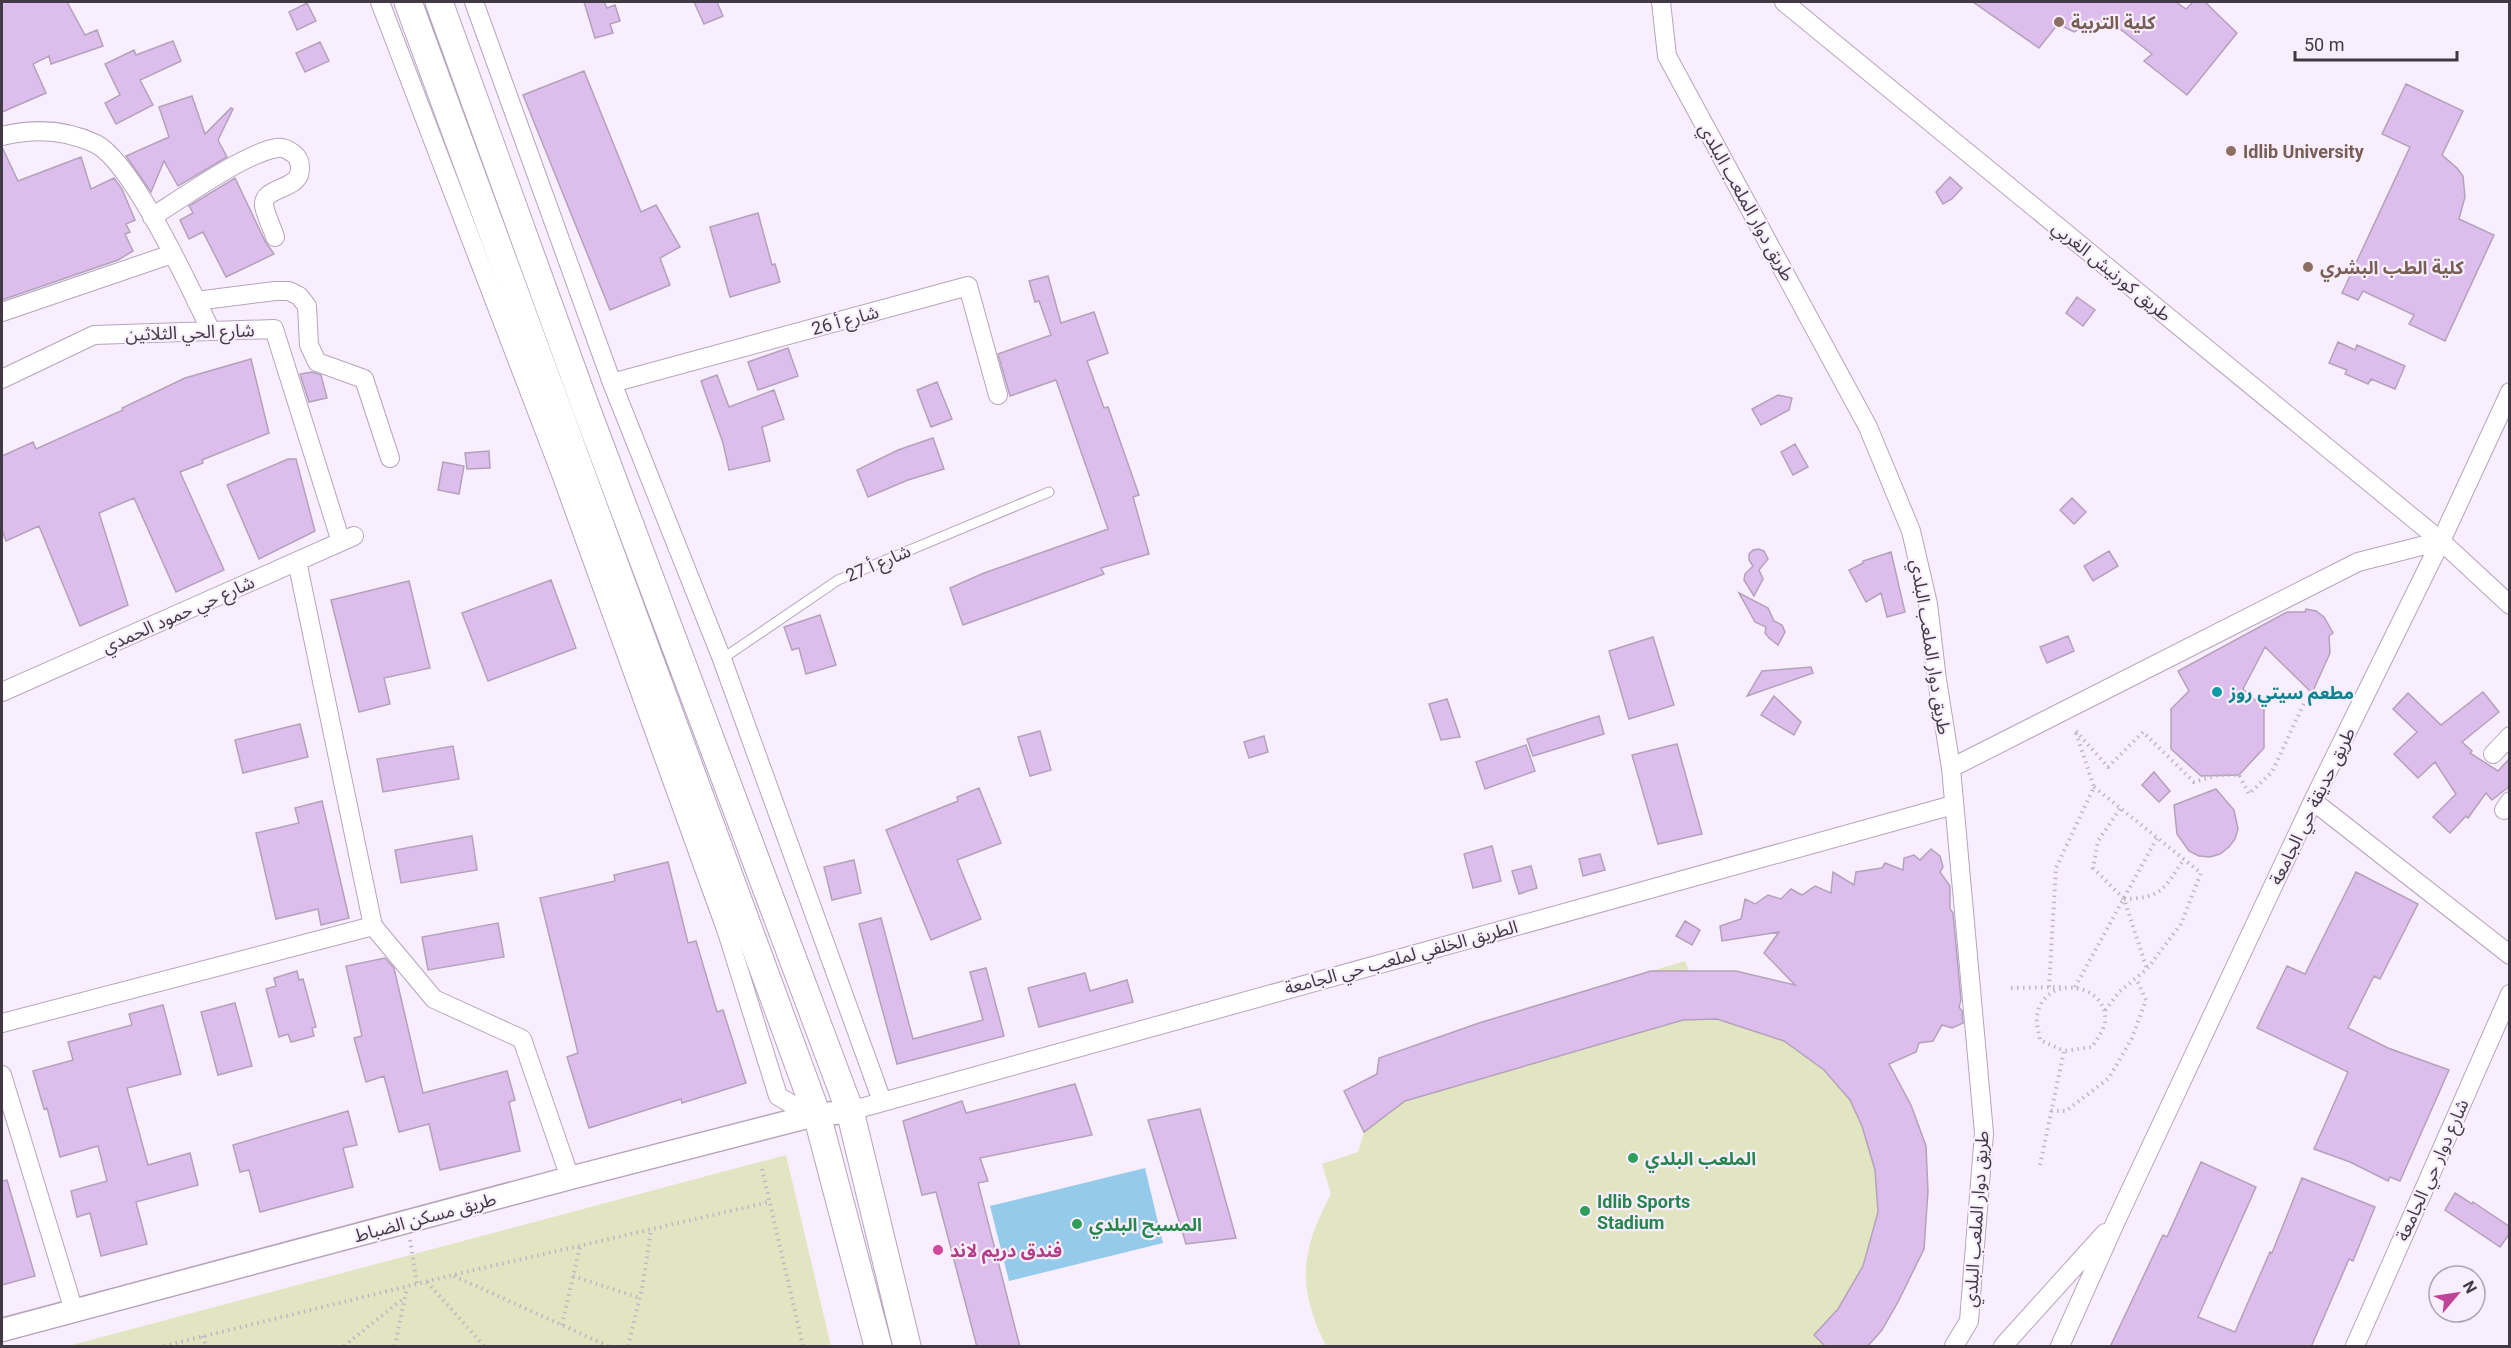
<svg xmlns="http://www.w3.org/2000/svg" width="2511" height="1348" font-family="Roboto,'Noto Sans Arabic',sans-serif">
<rect width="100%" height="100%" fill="#f9eefe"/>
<path fill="#e2e5c2" d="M 1685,961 L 1689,971 L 1866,1039 L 1891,1067 L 1911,1105 L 1926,1146 L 1928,1191 L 1924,1249 L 1898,1302 L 1882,1330 L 1867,1346 L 1326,1346 C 1297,1288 1300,1251 1331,1194 L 1322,1164 L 1358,1152 L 1364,1132 L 1344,1091 L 1376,1074 L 1379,1058 L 1479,1023 Z
M 786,1155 L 831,1346 L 68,1346 Z"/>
<path fill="#94caea" d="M 1145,1168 L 1163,1243 L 1009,1281 L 990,1206 Z"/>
<path fill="#ddbdeb" stroke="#b3a2bb" stroke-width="1.5" d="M 2,2 L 67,2 L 85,35 L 97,30 L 103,46 L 51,64 L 49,56 L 33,64 L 46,93 L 2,112 Z
M 584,2 L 604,2 L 607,8 L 615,5 L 620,21 L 610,24 L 613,33 L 595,38 Z
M 694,2 L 717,2 L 723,16 L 704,24 Z
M 1973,2 L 2176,2 L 2186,9 L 2193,2 L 2205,2 L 2237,33 L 2187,95 L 2144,61 L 2152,54 L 2106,18 L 2093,29 L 2084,27 L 2074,32 L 2058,24 L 2039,48 Z
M 307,3 L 316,21 L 297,30 L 289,12 Z
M 173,41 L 181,61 L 140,80 L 153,105 L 116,124 L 105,103 L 120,95 L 105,64 L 134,50 L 136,55 Z
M 320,42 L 329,61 L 305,72 L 296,53 Z
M 584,71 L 641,212 L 656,205 L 680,247 L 660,258 L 670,285 L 610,310 L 523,95 Z
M 2406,84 L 2463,111 L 2442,155 L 2457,168 L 2463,176 L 2465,197 L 2459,219 L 2494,235 L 2445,341 L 2409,324 L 2414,315 L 2363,291 L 2358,300 L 2342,293 L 2410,147 L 2382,134 Z
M 192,96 L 205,134 L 231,108 L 233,109 L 218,140 L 227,157 L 178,186 L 164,161 L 151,192 L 126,156 L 169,137 L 159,107 Z
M 2,147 L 18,181 L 81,157 L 91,189 L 114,178 L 122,189 L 135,220 L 126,224 L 130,232 L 125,234 L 133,251 L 118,260 L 2,300 Z
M 1950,177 L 1962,188 L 1952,199 L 1943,204 L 1936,192 Z
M 235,178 L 265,241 L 274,254 L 226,277 L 203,232 L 189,239 L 180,220 L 193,213 L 189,206 Z
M 758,213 L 772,265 L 775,264 L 780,282 L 730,297 L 710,227 Z
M 1048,276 L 1061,323 L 1094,312 L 1108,353 L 1087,361 L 1104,408 L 1108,407 L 1139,495 L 1133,497 L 1149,554 L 1101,568 L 1104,574 L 963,625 L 950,588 L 984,573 L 1108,529 L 1056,380 L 1010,396 L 998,354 L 1051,335 L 1039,301 L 1035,302 L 1029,281 Z
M 2077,297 L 2095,310 L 2083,326 L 2066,313 Z
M 2338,342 L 2355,350 L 2357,345 L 2405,366 L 2395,389 L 2371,379 L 2368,384 L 2345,374 L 2347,370 L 2329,363 Z
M 788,348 L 798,376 L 758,390 L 748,362 Z
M 251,359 L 269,433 L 202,460 L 203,463 L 180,472 L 224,570 L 176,592 L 134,498 L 99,513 L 128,605 L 80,626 L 39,526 L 6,541 L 2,530 L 2,456 L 33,442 L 36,449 L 123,410 L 122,408 L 185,378 Z
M 312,372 L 321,375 L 327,398 L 309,402 L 300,374 Z
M 717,375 L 729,407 L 774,390 L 784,419 L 762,427 L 770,461 L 729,470 L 723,443 L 701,381 Z
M 937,382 L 952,419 L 931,427 L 917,390 Z
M 1778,395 L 1792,398 L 1789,410 L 1761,425 L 1752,409 Z
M 933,438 L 944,469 L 908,480 L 868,497 L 857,470 L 898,450 Z
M 1795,444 L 1808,467 L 1793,475 L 1781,452 Z
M 489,451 L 490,468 L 467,469 L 465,453 Z
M 288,459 L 296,459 L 315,531 L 259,559 L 227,485 Z
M 443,462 L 464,466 L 459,494 L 438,490 Z
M 2072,498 L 2086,512 L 2074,524 L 2060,510 Z
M 1759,549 L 1764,551 L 1768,559 L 1759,570 L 1763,579 L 1754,596 L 1744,580 L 1745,574 L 1753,566 L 1749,560 L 1749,554 L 1753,550 Z
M 2109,551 L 2118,566 L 2093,581 L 2084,566 Z
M 1891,552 L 1905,612 L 1887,617 L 1881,593 L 1866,602 L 1849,570 L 1863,563 L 1863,561 Z
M 551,580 L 576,648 L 488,681 L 462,613 Z
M 409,581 L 430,668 L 384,678 L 390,704 L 359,712 L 331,600 Z
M 1739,593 L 1768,608 L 1774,621 L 1782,625 L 1785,632 L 1778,645 L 1769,638 L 1765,633 L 1766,627 L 1755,622 Z
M 2306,609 L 2316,611 L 2324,617 L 2333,633 L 2329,636 L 2330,653 L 2312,693 L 2265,647 L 2243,689 L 2264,708 L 2264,748 L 2239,775 L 2201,776 L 2171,749 L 2171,709 L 2189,691 L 2178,671 L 2287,612 L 2305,612 Z
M 820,615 L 836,665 L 806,674 L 799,648 L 792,650 L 784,627 Z
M 2068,636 L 2074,651 L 2047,663 L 2040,647 Z
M 1653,637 L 1674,705 L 1629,719 L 1609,651 Z
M 1811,667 L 1813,673 L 1747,696 L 1762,671 Z
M 2483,692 L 2499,712 L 2462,742 L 2472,751 L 2470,753 L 2498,771 L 2510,758 L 2510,786 L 2492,800 L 2486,793 L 2468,818 L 2466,816 L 2450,833 L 2433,817 L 2456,794 L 2435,762 L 2418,778 L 2394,754 L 2417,732 L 2393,709 L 2408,693 L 2441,725 Z
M 1774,696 L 1801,722 L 1794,735 L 1761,715 Z
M 1447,699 L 1460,737 L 1441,740 L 1429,704 Z
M 1599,716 L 1604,734 L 1533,756 L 1527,739 Z
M 300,724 L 308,757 L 243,773 L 235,740 Z
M 1040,731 L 1051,770 L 1030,776 L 1018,737 Z
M 1264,736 L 1268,752 L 1249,758 L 1244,742 Z
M 1677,744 L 1702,834 L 1658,844 L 1632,755 Z
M 1526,745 L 1535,771 L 1485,789 L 1476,762 Z
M 453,746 L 459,779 L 383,792 L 377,759 Z
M 2154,772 L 2170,791 L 2159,802 L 2142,785 Z
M 979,788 L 1001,843 L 957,860 L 981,919 L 931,940 L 886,830 L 958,801 L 957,797 Z
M 2216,789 L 2234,810 L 2238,829 L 2235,839 L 2229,847 L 2220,854 L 2210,857 L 2199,856 L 2189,851 L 2177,834 L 2174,805 Z
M 322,801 L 349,918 L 321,925 L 318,909 L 276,919 L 256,833 L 299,823 L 295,808 Z
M 472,836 L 477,870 L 401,883 L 395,850 Z
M 1492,846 L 1501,881 L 1473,888 L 1464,854 Z
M 1931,849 L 1940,856 L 1943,867 L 1940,872 L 1950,886 L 1950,909 L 1953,913 L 1961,1000 L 1959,1007 L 1962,1011 L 1963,1023 L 1952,1028 L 1942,1025 L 1933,1041 L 1919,1043 L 1916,1052 L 1889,1064 L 1911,1105 L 1926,1146 L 1928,1191 L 1924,1249 L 1898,1302 L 1882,1330 L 1867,1347 L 1826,1347 L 1814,1335 L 1838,1309 L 1863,1266 L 1878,1212 L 1875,1170 L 1862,1126 L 1850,1100 L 1824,1070 L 1784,1041 L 1717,1019 L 1683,1020 L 1405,1101 L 1364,1132 L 1344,1091 L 1377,1074 L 1379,1058 L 1479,1023 L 1651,971 L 1736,971 L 1795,985 L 1764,953 L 1779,932 L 1722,941 L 1720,926 L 1741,919 L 1745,899 L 1755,904 L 1768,895 L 1781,899 L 1791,889 L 1802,895 L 1815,886 L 1831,893 L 1833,872 L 1854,885 L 1856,872 L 1882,868 L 1885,863 L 1903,870 L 1904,858 L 1914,855 L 1920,860 Z
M 1600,854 L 1605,870 L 1583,876 L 1579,859 Z
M 854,860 L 861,893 L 832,900 L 824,867 Z
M 668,862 L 688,943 L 696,941 L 717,1012 L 723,1010 L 746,1083 L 682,1103 L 681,1099 L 589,1128 L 567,1057 L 578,1053 L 540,898 L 615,881 L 614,875 Z
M 1531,866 L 1537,888 L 1519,894 L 1512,871 Z
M 2356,872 L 2418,904 L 2380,979 L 2374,976 L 2348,1028 L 2388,1048 L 2449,1070 L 2400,1181 L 2390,1177 L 2388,1181 L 2350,1162 L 2314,1149 L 2348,1072 L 2257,1028 L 2287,966 L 2305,974 Z
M 881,918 L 913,1039 L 983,1020 L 970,972 L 986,968 L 1004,1036 L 897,1064 L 859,924 Z
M 1685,921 L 1700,930 L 1692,945 L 1676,936 Z
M 498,923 L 504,957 L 428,970 L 422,937 Z
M 385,958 L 394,968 L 423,1093 L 507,1071 L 515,1100 L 509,1102 L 520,1151 L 440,1170 L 429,1124 L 399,1132 L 384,1076 L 366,1082 L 354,1038 L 362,1036 L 346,966 Z
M 297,971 L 299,980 L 303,979 L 316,1027 L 312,1028 L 314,1036 L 291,1042 L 288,1034 L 279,1037 L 266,989 L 276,986 L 274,978 Z
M 1085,973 L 1090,991 L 1127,980 L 1133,1002 L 1039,1027 L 1028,988 Z
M 235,1003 L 252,1066 L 218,1075 L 201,1012 Z
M 163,1005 L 181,1074 L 127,1088 L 148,1165 L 190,1153 L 198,1185 L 136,1202 L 147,1244 L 101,1256 L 90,1213 L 77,1217 L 71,1191 L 107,1181 L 98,1146 L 60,1157 L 47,1108 L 44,1109 L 33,1071 L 73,1060 L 68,1042 L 132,1025 L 129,1014 Z
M 1075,1084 L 1092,1135 L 980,1158 L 988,1181 L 978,1183 L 1020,1347 L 977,1347 L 936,1192 L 922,1195 L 903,1121 L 962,1101 L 966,1113 Z
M 1200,1109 L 1236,1238 L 1186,1244 L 1148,1120 Z
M 348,1111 L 357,1145 L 343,1148 L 353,1187 L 260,1212 L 249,1170 L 240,1172 L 233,1145 Z
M 2201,1162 L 2256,1187 L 2198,1317 L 2235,1332 L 2270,1252 L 2272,1253 L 2302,1178 L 2375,1207 L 2353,1261 L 2349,1259 L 2311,1347 L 2110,1347 L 2163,1235 L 2167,1237 Z
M 7,1180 L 35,1276 L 2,1285 L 2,1181 Z
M 2455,1193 L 2472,1204 L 2473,1202 L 2510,1227 L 2510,1233 L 2500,1247 L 2445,1210 Z"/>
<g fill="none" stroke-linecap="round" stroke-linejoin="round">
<defs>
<path id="service" d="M 722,659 L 838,580 L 1049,492"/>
<path id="minor" d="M 380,2 L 561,474 L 727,932 L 778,1096 L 811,1116
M 474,2 L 612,383 L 722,659 L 882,1101
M 1661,2 L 1667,56 L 1868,427 L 1911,531 L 1928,604 L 1937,680 L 1951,768 L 1984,1133 L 1969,1321 L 1954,1346
M 1784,2 L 2441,541 L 2510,605
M 2,136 C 34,128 65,129 96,144 C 133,163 191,290 211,331
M 152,217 C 182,198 245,153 277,148 C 284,147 288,150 294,154 C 300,159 301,167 299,175 C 293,190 262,188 264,206 C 266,216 272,227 275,237
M 196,301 L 275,291 L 289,291 L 299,296 L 307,306 L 309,345 L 317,362 L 364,379 L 390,458
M 2,312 L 172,254
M 2,379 L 94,335 L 274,329 L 341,542
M 612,383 L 968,286 L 998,395
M 297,561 L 373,926 L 434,999 L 522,1039 L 570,1178
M 2,692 L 354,536
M 2493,754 L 2510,736
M 1951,768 L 2358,562 L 2441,541
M 2313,801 L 2510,955
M 2504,810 L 2510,801
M 2,1023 L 373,926
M 2,1075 L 74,1311
M 850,1111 L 1953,805
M 2003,1346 L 2105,1233
M 2060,1346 L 2116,1221 L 2313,801 L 2441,541 L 2510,392
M 2355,1346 L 2510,994"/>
<path id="tertiary" d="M 2,1330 L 570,1178 L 811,1116 L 850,1111"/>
<path id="primary" d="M 408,2 L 817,1115 L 878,1346
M 439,2 L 585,405 L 850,1111 L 907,1346"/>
</defs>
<use href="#service" stroke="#b6a4be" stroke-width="11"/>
<use href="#minor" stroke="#b6a4be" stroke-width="20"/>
<use href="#tertiary" stroke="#b6a4be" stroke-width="25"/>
<use href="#primary" stroke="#b6a4be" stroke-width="29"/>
<path stroke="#c0b6c4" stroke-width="4" stroke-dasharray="1.5 4.5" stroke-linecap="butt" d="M 2076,731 L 2108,767 L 2143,732 L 2194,782 L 2219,775 L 2239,775 L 2249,794 L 2272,772 L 2305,701
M 2094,787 L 2201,873 L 2181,924 L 2147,969 L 2119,992 L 2104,1012
M 2120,809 L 2098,841 L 2093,868 L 2124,899 L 2147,969
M 2124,899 C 2162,898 2164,889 2184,859
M 2049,987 L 2056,868 L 2094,787 L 2076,733
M 2075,987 L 2157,838
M 2011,988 L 2061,987
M 2051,1111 L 2066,1111 L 2109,1078 L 2132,1038 L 2146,1000 L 2136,978
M 2040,1165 L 2064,1051 L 2040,1040 C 2039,1032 2036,1024 2037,1016 C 2044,972 2109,983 2105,1022 C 2104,1030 2096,1040 2092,1047 L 2064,1051
M 762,1169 L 803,1346
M 410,1240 L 417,1284
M 454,1276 L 608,1346
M 573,1276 L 640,1298
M 427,1282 L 484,1346
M 562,1325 L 580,1246
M 203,1336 L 206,1346
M 164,1346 L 453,1275 L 769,1202
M 344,1346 L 405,1297
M 395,1346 L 407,1287
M 628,1346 L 642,1289 L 651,1230"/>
<use href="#service" stroke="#fff" stroke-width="9"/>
<use href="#minor" stroke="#fff" stroke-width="18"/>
<use href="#tertiary" stroke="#fff" stroke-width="22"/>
<use href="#primary" stroke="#fff" stroke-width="27"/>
</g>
<g fill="#8d6e63" stroke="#f9eefe" stroke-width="2">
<circle cx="2059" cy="22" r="6"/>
<circle cx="2231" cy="151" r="6"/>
<circle cx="2308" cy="267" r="6"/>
</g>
<circle fill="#0f9aa8" stroke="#f9eefe" stroke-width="2" cx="2217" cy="692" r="6"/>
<g fill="#2e9e5b" stroke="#f9eefe" stroke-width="2">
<circle cx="1633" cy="1158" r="6"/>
<circle cx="1585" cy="1211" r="6"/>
<circle cx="1077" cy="1224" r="6"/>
</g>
<circle fill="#d1479c" stroke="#f9eefe" stroke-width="2" cx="938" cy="1250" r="6"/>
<g text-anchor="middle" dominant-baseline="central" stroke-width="4.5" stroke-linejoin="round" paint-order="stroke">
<g font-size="18" font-weight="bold" fill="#785e54" stroke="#f9eefe" text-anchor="start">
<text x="2071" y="22">كلية التربية</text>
<text x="2243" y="151">Idlib University</text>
<text x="2320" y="267">كلية الطب البشري</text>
</g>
<g font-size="18" fill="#413a44" stroke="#f9eefe">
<text transform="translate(1747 202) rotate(61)">طريق دوار الملعب البلدي</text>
<text transform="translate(2112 271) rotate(39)">طريق كورنيش الغربي</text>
<text transform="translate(845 320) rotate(-15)">شارع أ 26</text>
<text transform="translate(190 332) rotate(-2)">شارع الحي الثلاثين</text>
<text transform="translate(878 563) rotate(-23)">شارع أ 27</text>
<text transform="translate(178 614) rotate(-24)">شارع حي حمود الحمدي</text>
<text transform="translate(1931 647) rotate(81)">طريق دوار الملعب البلدي</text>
<text transform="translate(2312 806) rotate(-64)">طريق حديقة حي الجامعة</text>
<text transform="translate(1401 957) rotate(-15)">الطريق الخلفي لملعب حي الجامعة</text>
<text transform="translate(2432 1170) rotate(-66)">شارع دوار حي الجامعة</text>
<text transform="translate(425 1217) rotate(-15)">طريق مسكن الضباط</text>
<text transform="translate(1976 1219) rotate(-86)">طريق دوار الملعب البلدي</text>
</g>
<g font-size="18" font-weight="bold" fill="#0d838f" stroke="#f9eefe" text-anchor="start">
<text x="2229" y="692">مطعم سيتي روز</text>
</g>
<g font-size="18" font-weight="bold" fill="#27864d" stroke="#f9eefe" text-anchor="start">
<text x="1645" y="1158">الملعب البلدي</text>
<text x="1597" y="1201">Idlib Sports<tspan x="1597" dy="21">Stadium</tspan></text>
<text x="1089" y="1224">المسبح البلدي</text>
</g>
<g font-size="18" font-weight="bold" fill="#b23c85" stroke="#f9eefe" text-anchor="start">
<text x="950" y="1250">فندق دريم لاند</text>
</g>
</g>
<rect width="2511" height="1348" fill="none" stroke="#413a44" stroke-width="6"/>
<g transform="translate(2457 1294) rotate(61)"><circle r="28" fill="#f9eefe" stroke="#afa6b4" stroke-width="1.5"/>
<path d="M0-4.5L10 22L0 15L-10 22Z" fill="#bf4598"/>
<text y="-9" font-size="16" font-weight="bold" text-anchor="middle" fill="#413a44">N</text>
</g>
<path d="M2295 51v9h162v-9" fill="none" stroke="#413a44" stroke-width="3"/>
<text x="2304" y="51" font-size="18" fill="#413a44" stroke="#f9eefe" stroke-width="4.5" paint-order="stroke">50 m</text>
</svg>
